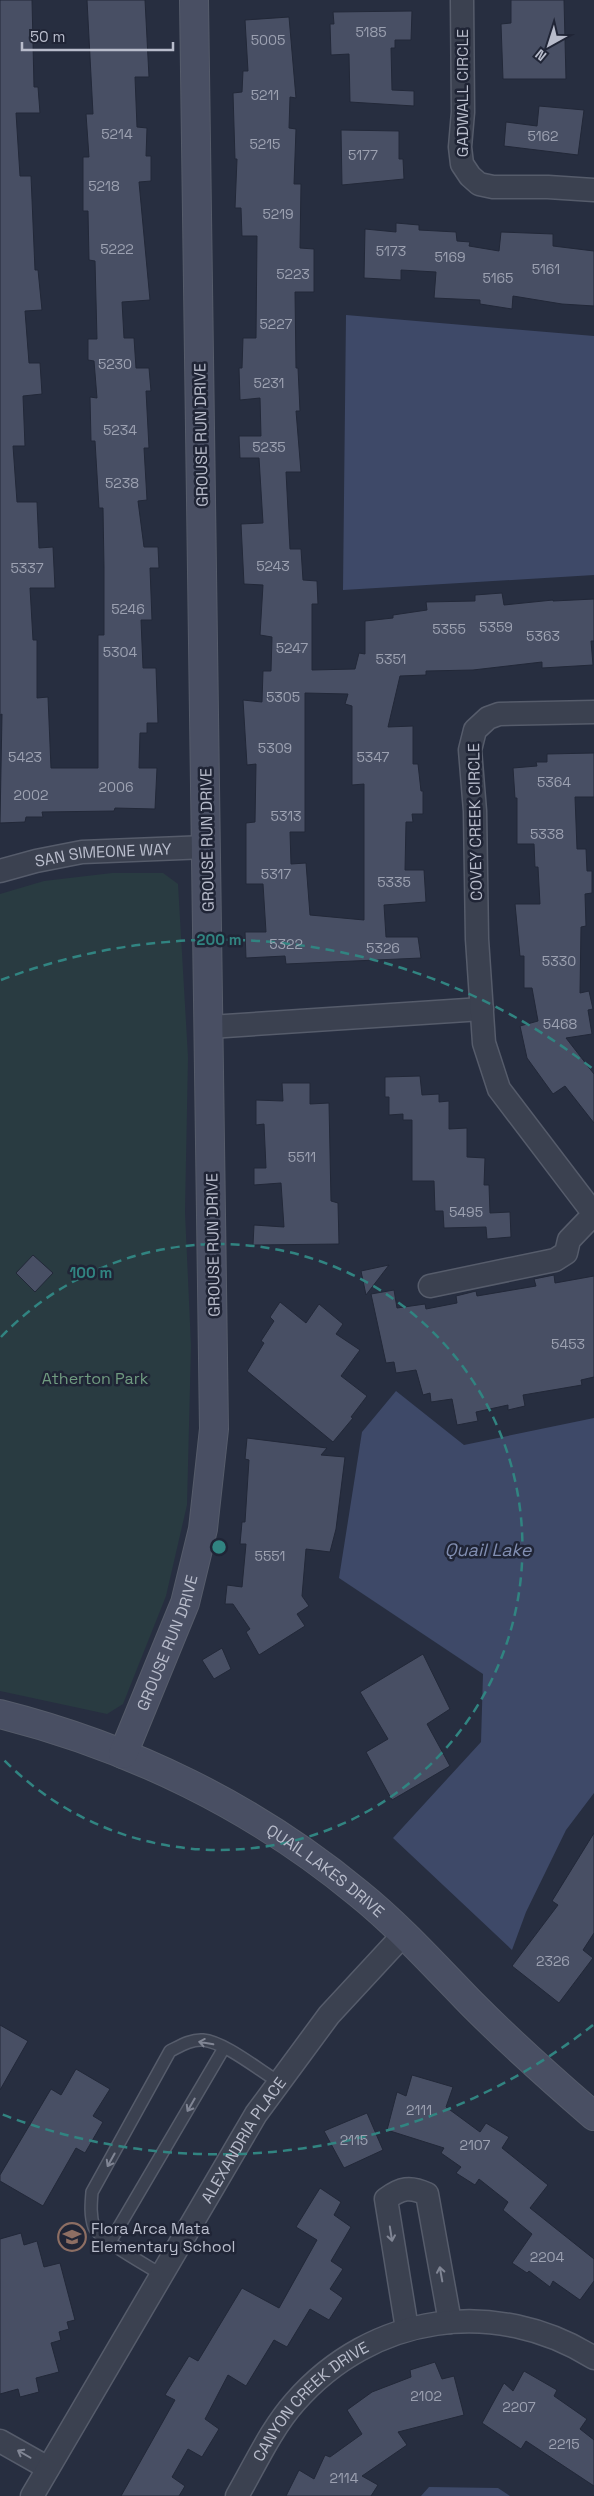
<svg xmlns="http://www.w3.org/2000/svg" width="594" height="2496" font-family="'Space Grotesk',sans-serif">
<rect width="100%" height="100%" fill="#272e40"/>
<path fill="#293b41" d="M 112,873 L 163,873 L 178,884 L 188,1057 L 185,1212 L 191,1346 L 187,1505 L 166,1596 L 123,1704 L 107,1714 L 0,1691 L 0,894 L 44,881 Z"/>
<path fill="#3e4968" d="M 346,315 L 594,336 L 594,575 L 343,590 Z
M 396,1391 L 464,1445 L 594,1418 L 594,1793 L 566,1830 L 526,1912 L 512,1950 L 393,1838 L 481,1742 L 483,1674 L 339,1578 L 362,1432 Z
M 429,2487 L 498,2488 L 510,2496 L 421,2496 Z"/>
<path fill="#484f64" stroke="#222838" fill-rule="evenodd" d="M 0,0 L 32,0 L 34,87 L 38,87 L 40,113 L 16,113 L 20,176 L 31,176 L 35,270 L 38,270 L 42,310 L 25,311 L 29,363 L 40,363 L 42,394 L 23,396 L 25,446 L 13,446 L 17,502 L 37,502 L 39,548 L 53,547 L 55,588 L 30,588 L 33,640 L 37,640 L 37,698 L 48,697 L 51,768 L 98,768 L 98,635 L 104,635 L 104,568 L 103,508 L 99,508 L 95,441 L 91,441 L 90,397 L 97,398 L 94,361 L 88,360 L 88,339 L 97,339 L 95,261 L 89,260 L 88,211 L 83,211 L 83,157 L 89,157 L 86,114 L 93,114 L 87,0 L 145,0 L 149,77 L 135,77 L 137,127 L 147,128 L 146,156 L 151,156 L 151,181 L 139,182 L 150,300 L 122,302 L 124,338 L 134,338 L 136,368 L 149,368 L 151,391 L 146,391 L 149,448 L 144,448 L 147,500 L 138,501 L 144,547 L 158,547 L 159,568 L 150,568 L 152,620 L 141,620 L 143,668 L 156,668 L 158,723 L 147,723 L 147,733 L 140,733 L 139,768 L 157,768 L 155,809 L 115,808 L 114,811 L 42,812 L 43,817 L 26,817 L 25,822 L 0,823 L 2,714 L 0,715 Z
M 511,0 L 564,0 L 566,79 L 503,79 L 501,24 L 511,23 Z
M 412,11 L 411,40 L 395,40 L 395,48 L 391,48 L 392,90 L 414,91 L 414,106 L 350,102 L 349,54 L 331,55 L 330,24 L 334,24 L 333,12 Z
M 289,17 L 296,98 L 290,97 L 289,128 L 296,129 L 294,184 L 301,184 L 300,248 L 314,249 L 314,292 L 295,292 L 296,368 L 298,368 L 300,411 L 296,411 L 301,472 L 286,472 L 290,549 L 301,549 L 303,580 L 317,581 L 318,604 L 312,604 L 312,670 L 355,669 L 359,653 L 365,654 L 365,621 L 393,618 L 393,615 L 427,610 L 426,602 L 475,601 L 475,595 L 502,593 L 504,605 L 553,600 L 553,601 L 594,599 L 594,641 L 591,641 L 593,665 L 542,668 L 542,662 L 473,670 L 426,671 L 426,675 L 400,676 L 388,727 L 413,726 L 413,764 L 418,764 L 421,791 L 423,791 L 423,814 L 412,814 L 413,822 L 406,822 L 405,870 L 424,870 L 426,902 L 384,905 L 386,937 L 418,937 L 421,958 L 286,964 L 285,956 L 246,958 L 245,932 L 266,932 L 263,884 L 246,884 L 246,823 L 255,822 L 256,764 L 247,765 L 243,700 L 262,702 L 263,671 L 271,671 L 272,637 L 260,635 L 263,585 L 244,584 L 241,524 L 263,523 L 259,458 L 240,458 L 239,436 L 261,436 L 260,398 L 240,400 L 239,368 L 242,368 L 243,338 L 256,338 L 257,236 L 242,236 L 241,208 L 235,208 L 237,159 L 235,159 L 233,93 L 242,92 L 243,71 L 248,71 L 245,20 ZM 305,693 L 348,694 L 345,704 L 352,706 L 352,785 L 364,784 L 364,920 L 310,915 L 306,863 L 291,864 L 290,832 L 305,832 Z
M 539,106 L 584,110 L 578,155 L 504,146 L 506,122 L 537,126 Z
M 341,130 L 399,131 L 399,159 L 403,159 L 404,179 L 342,185 Z
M 396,223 L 419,225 L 419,230 L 456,232 L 457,241 L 470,242 L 469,246 L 499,251 L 501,232 L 553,234 L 553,246 L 594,251 L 594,306 L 562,304 L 513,296 L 512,309 L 480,304 L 480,300 L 434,298 L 436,272 L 401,270 L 401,280 L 364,278 L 365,229 L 396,232 Z
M 594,753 L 594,797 L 575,797 L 577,849 L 586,849 L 587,871 L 592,871 L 592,893 L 585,894 L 586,926 L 581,927 L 580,993 L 589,991 L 593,1009 L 588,1010 L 592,1034 L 566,1038 L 594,1074 L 594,1123 L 565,1086 L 553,1094 L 527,1058 L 520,1026 L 538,1021 L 532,988 L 524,988 L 524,956 L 520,956 L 515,904 L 540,904 L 538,867 L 535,867 L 534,844 L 517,844 L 517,798 L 515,798 L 513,768 L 537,766 L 536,762 L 547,762 L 547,754 Z
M 420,1076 L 422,1095 L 439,1094 L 439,1102 L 449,1101 L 449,1129 L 467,1128 L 467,1157 L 485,1158 L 484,1185 L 489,1185 L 490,1213 L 510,1212 L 511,1237 L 487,1239 L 486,1227 L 444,1228 L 443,1211 L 435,1211 L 434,1181 L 412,1181 L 412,1120 L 403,1120 L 403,1114 L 389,1115 L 389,1097 L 385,1097 L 385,1077 Z
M 282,1083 L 310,1083 L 310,1104 L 329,1103 L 331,1201 L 338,1203 L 339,1244 L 253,1245 L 254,1225 L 284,1227 L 281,1183 L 254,1185 L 254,1168 L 266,1168 L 264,1124 L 256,1125 L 256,1100 L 283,1101 Z
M 33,1255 L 53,1273 L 35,1292 L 16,1273 Z
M 389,1265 L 366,1295 L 361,1271 Z
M 554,1275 L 555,1283 L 594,1276 L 594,1377 L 581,1380 L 582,1385 L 523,1395 L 525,1406 L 508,1410 L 508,1405 L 476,1412 L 478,1421 L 457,1425 L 452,1399 L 431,1402 L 430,1393 L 423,1395 L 416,1370 L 396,1373 L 394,1362 L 386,1363 L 371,1294 L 394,1290 L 397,1308 L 425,1304 L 426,1309 L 457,1303 L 456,1296 L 476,1291 L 477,1296 L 536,1286 L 534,1279 Z
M 280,1302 L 306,1323 L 319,1304 L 343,1324 L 336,1334 L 360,1350 L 341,1376 L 367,1396 L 351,1417 L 353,1418 L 333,1442 L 247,1371 L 264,1343 L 261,1341 L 274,1321 L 270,1317 Z
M 247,1438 L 327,1448 L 321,1455 L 345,1457 L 336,1529 L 330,1552 L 306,1549 L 302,1596 L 309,1606 L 297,1614 L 305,1626 L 259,1655 L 246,1632 L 250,1629 L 233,1604 L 225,1604 L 227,1585 L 242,1587 L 246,1544 L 240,1544 L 242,1522 L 245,1522 L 249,1460 L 245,1459 Z
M 222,1648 L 231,1669 L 214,1679 L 202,1660 Z
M 423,1654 L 450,1709 L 427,1724 L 450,1766 L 392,1800 L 366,1752 L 388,1739 L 360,1692 Z
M 594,1833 L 594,1933 L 583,1950 L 593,1958 L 559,2003 L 512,1966 L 558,1905 L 552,1901 Z
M 0,2025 L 28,2041 L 0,2090 Z
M 76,2069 L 110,2089 L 93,2116 L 103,2122 L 85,2153 L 76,2148 L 43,2206 L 0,2181 L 0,2175 L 51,2089 L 61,2095 Z
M 412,2075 L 453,2087 L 446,2107 L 480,2132 L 486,2123 L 509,2137 L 502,2148 L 548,2185 L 530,2208 L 594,2259 L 594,2281 L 580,2300 L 553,2281 L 550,2287 L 529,2271 L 527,2273 L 512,2263 L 532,2234 L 503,2210 L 508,2202 L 479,2179 L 475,2185 L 456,2173 L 461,2167 L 441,2153 L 444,2148 L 387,2130 L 397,2092 L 406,2096 Z
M 367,2113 L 383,2150 L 344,2168 L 324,2131 Z
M 320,2188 L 341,2202 L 334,2215 L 351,2227 L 331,2261 L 343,2269 L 330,2289 L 343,2298 L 329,2320 L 310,2309 L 287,2347 L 274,2340 L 246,2386 L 228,2375 L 205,2419 L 219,2429 L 202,2457 L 188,2449 L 172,2477 L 185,2486 L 179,2496 L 121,2496 L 175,2400 L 165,2395 L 189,2356 L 198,2361 L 242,2288 L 279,2308 L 317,2240 L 296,2227 Z
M 21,2233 L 24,2245 L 37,2241 L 44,2267 L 60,2263 L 75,2320 L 67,2322 L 69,2329 L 59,2332 L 61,2340 L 51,2343 L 59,2372 L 36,2378 L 39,2392 L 20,2397 L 18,2389 L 0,2394 L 0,2239 Z
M 435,2362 L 442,2379 L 454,2376 L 464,2415 L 398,2432 L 407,2445 L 362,2476 L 378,2485 L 371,2496 L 286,2496 L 299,2470 L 314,2479 L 325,2455 L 330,2457 L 362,2434 L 347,2410 L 372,2392 L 411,2377 L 410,2370 Z
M 524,2371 L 557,2390 L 554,2396 L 587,2419 L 580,2429 L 594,2440 L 594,2486 L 526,2441 L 521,2449 L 482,2423 L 504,2383 L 513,2391 Z"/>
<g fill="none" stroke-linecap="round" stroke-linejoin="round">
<defs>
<path id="lane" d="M 110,2242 L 224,2048
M 162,2275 C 150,2267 98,2239 94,2227 C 90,2216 91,2204 92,2192 L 170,2051 C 180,2046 191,2039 203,2040 C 225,2042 260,2071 279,2082"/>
<g id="street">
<path d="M 462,0 L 463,112 L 460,147 L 462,164 L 470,176 L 479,184 L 493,187 L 548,187 L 594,190"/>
<path id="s1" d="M 0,871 L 36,861 L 82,852 L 207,847"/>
<path d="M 210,1027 L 482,1009"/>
<path d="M 430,1286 L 555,1260 L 566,1253 L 569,1240 L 594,1214 L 499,1089 L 484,1043 L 477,939 L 475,811 L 470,750 L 475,730 L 488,718 L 499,714 L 594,712"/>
<path d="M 407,2329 L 386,2199 C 401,2188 410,2186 427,2194 L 450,2322"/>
<path d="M 0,2441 L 48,2468"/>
<path id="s2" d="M 32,2496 L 256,2114 L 329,2015 L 404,1934"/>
<path id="s3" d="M 237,2496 C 255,2465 271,2429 295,2402 C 372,2314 495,2296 594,2358"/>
</g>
<g id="secondary">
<path id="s4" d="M 0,1714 C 131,1747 254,1807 358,1893 C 399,1926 435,1966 472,2004 C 511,2043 552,2080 594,2116"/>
<path id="s5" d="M 123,1754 L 185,1603 L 203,1529 L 214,1429 L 194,0"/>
</g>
</defs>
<use href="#lane" stroke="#565c6b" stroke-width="14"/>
<use href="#street" stroke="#565c6b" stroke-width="25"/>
<use href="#secondary" stroke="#565c6b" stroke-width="30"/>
<use href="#lane" stroke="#3b4150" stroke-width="11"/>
<use href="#street" stroke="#3b4150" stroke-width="22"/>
<use href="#secondary" stroke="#494f63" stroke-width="28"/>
</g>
<defs><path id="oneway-shaft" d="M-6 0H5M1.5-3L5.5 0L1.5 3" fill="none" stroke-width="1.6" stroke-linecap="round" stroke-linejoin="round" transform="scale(1.25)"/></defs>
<g stroke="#808594">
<use href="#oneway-shaft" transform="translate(206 2043) rotate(-170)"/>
<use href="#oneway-shaft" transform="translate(191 2105) rotate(120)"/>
<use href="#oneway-shaft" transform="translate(111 2160) rotate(119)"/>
<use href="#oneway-shaft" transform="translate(391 2234) rotate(81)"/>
<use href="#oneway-shaft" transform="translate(441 2274) rotate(-100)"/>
<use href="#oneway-shaft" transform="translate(24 2454) rotate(-150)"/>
</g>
<g fill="none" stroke="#318481" stroke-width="2.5" stroke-dasharray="9 6">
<path d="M1 1337A303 303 0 1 1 1 1757"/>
<path d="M593 2025A607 607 0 0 1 1 2114M1 980A607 607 0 0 1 593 1069"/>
</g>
<defs>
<symbol id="school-ring" viewBox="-11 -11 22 22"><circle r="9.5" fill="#202536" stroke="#8d6e63" stroke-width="1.5"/><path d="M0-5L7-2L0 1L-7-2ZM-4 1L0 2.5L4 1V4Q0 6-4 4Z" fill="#8d6e63"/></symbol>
</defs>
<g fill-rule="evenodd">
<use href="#school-ring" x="56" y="2221" width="32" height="32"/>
</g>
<g text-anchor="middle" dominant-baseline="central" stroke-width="5" stroke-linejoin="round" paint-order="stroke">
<g font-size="14" fill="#9ca1b1">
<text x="371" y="32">5185</text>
<text x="268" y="40">5005</text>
<text x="265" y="95">5211</text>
<text x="117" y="134">5214</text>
<text x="543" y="136">5162</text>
<text x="265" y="144">5215</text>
<text x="363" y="155">5177</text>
<text x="104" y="186">5218</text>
<text x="278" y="214">5219</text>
<text x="117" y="249">5222</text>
<text x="391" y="251">5173</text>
<text x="450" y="257">5169</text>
<text x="546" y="269">5161</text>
<text x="293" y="274">5223</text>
<text x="498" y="278">5165</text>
<text x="276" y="324">5227</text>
<text x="115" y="364">5230</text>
<text x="269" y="383">5231</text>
<text x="120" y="430">5234</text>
<text x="269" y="447">5235</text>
<text x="122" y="483">5238</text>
<text x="273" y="566">5243</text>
<text x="27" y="568">5337</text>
<text x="128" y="609">5246</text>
<text x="496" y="627">5359</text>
<text x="449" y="629">5355</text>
<text x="543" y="636">5363</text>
<text x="292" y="648">5247</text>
<text x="120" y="652">5304</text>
<text x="391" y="659">5351</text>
<text x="283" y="697">5305</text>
<text x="275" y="748">5309</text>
<text x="25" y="757">5423</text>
<text x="373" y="757">5347</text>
<text x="554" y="782">5364</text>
<text x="116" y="787">2006</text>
<text x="31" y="795">2002</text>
<text x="286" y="816">5313</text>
<text x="547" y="834">5338</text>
<text x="276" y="874">5317</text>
<text x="394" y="882">5335</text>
<text x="286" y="944">5322</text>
<text x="383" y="948">5326</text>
<text x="559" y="961">5330</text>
<text x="560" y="1024">5468</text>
<text x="302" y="1157">5511</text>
<text x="466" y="1212">5495</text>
<text x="568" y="1344">5453</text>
<text x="270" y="1556">5551</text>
<text x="553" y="1961">2326</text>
<text x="419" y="2110">2111</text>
<text x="354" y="2140">2115</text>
<text x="475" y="2145">2107</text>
<text x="547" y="2257">2204</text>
<text x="426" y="2396">2102</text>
<text x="519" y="2407">2207</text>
<text x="564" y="2444">2215</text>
<text x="344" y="2478">2114</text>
</g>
<g font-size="16" fill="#b8bccb" stroke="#202536">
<text transform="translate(462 93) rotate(-90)">GADWALL CIRCLE</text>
<text transform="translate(201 435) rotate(-91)">GROUSE RUN DRIVE</text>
<text transform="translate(475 822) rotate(-91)">COVEY CREEK CIRCLE</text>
<text transform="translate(207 840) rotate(-91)">GROUSE RUN DRIVE</text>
<text stroke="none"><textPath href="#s1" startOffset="105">SAN SIMEONE WAY</textPath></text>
<text transform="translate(213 1245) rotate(-91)">GROUSE RUN DRIVE</text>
<text stroke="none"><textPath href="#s5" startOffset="120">GROUSE RUN DRIVE</textPath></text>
<text stroke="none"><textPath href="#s4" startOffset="364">QUAIL LAKES DRIVE</textPath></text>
<text stroke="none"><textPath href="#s2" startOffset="414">ALEXANDRIA PLACE</textPath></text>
<text stroke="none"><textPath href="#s3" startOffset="122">CANYON CREEK DRIVE</textPath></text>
</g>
<g font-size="16" fill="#709b80" stroke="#202536">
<text x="95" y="1378">Atherton Park</text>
</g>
<g font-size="16" fill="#b8bccb" stroke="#202536" text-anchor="start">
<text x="91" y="2228">Flora Arca Mata<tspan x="91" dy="18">Elementary School</tspan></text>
</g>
<g font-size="18" font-style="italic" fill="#818eb1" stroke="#202536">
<text x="488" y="1549">Quail Lake</text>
</g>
</g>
<circle cx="219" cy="1547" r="8" fill="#318481" stroke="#202536" stroke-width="2.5"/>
<g font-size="15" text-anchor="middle" font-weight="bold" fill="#318481" stroke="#202536" stroke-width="5" stroke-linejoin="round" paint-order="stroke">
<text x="219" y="945">200 m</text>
<text x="91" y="1278">100 m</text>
</g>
<g transform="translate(549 45) rotate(219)" stroke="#202536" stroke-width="4" paint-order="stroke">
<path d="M0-4L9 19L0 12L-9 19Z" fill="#b8bccb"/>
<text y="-8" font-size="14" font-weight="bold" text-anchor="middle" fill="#b8bccb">N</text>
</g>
<path d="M22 42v8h151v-8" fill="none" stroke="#b8bccb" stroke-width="2.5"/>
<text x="30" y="42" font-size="15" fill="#b8bccb" stroke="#202536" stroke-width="4" paint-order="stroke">50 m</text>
</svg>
